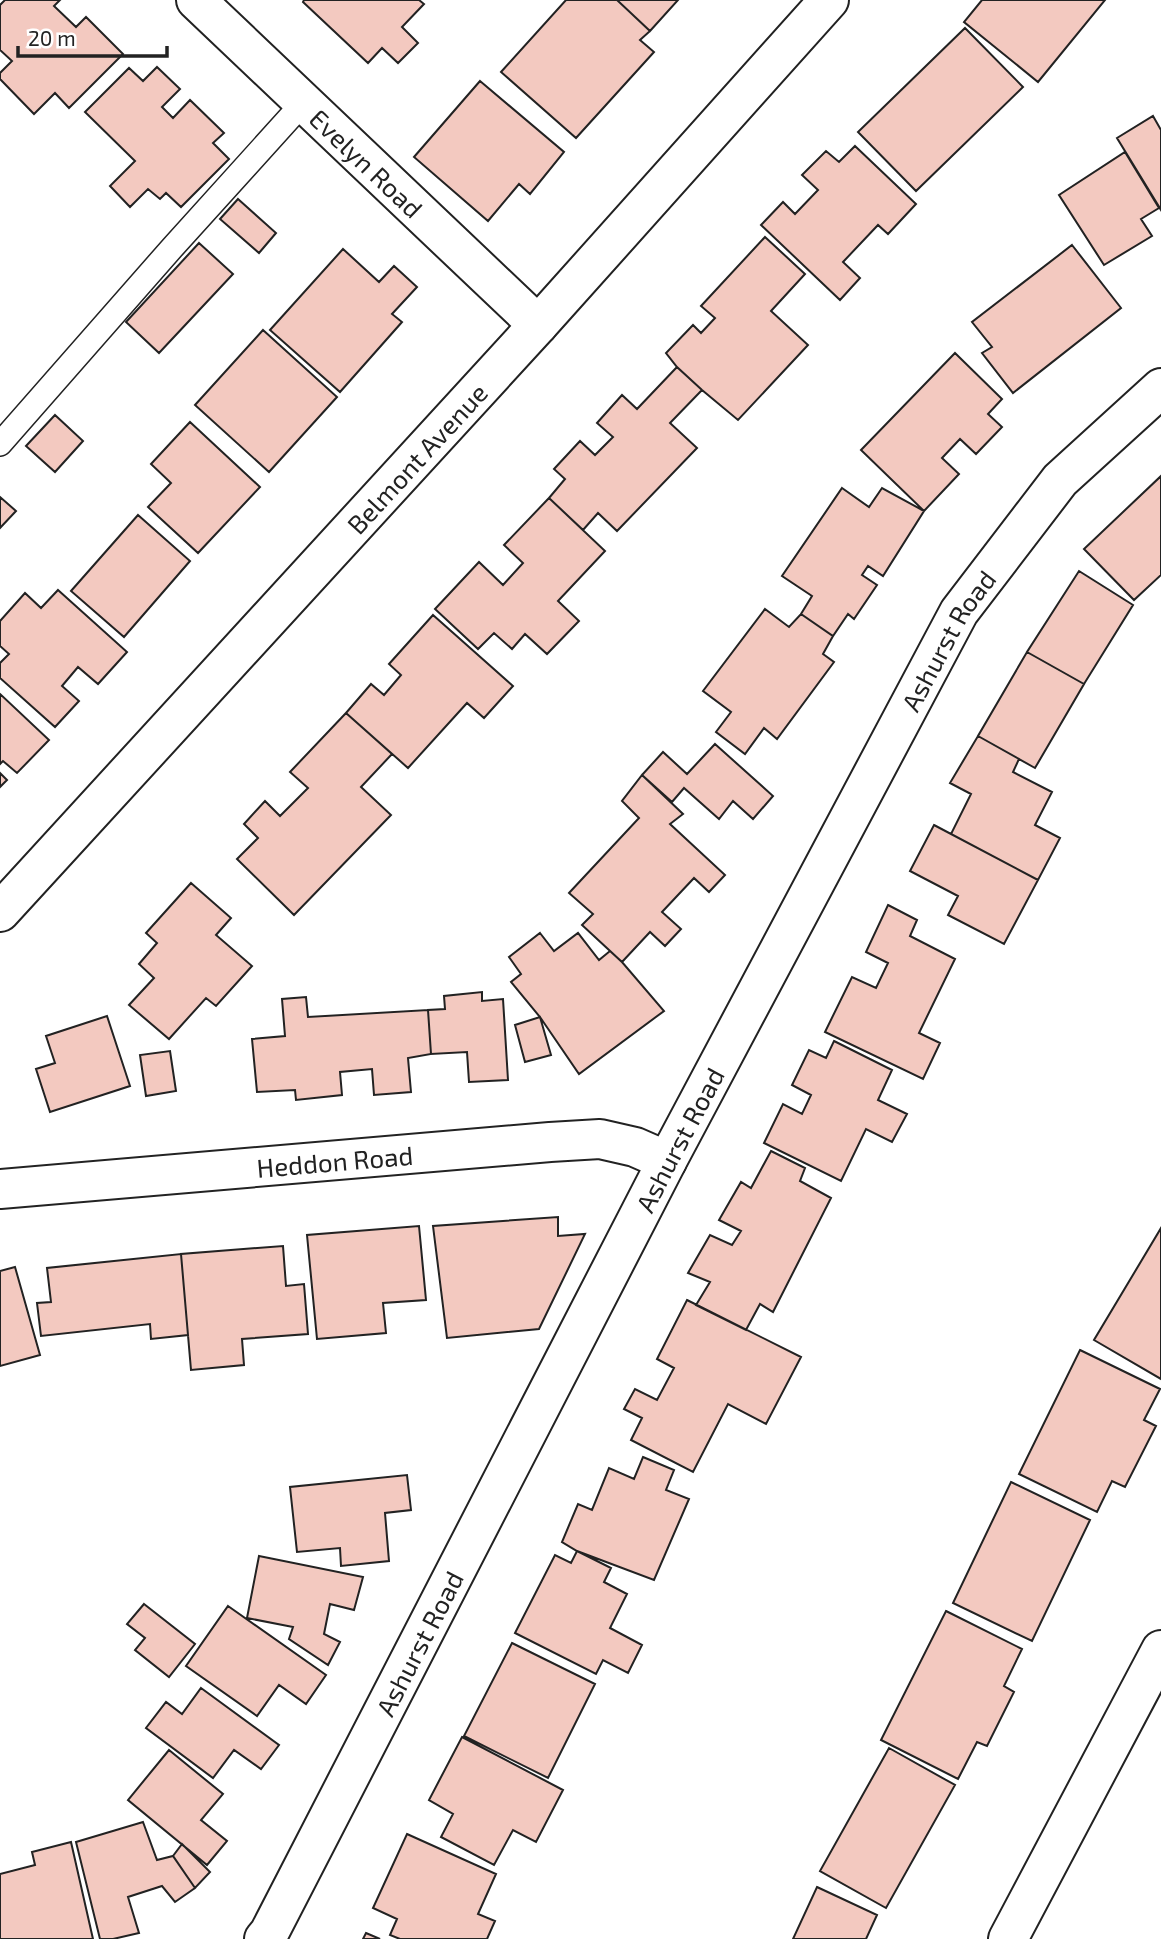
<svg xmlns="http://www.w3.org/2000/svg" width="1161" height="1939" font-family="'Exo 2',sans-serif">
<rect width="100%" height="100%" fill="#fff"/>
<path fill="#f3c9c0" stroke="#222" stroke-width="2" d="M 5,0 L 60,0 L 54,6 L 76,27 L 86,17 L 123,54 L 69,108 L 55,93 L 34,114 L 0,79 L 0,73 L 12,61 L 0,50 L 0,5 Z
M 304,0 L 419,0 L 424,4 L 402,27 L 418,43 L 398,63 L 382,48 L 368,63 L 303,2 Z
M 566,0 L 617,0 L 650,31 L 640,40 L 654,52 L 576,138 L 501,72 Z
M 617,0 L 678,0 L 650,31 Z
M 982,0 L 1105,0 L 1038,82 L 964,22 Z
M 965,28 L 1023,87 L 916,191 L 858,132 Z
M 157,67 L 180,89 L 162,107 L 173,118 L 190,100 L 224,133 L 213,143 L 229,159 L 181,207 L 166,193 L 160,199 L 148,189 L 130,207 L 110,186 L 135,161 L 85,112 L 129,68 L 143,81 Z
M 480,81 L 564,152 L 530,194 L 519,184 L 488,221 L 414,157 Z
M 1153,116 L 1161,130 L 1161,210 L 1117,138 Z
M 855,146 L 916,204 L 888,234 L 878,225 L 843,262 L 860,278 L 840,300 L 761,225 L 783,202 L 795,214 L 818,190 L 802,175 L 826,151 L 839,162 Z
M 1125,152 L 1159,208 L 1141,219 L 1152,236 L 1104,265 L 1059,195 Z
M 238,199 L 276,233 L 259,253 L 220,219 Z
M 765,237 L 805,274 L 771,311 L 808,345 L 738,420 L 702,390 L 677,367 L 666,353 L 693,325 L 701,333 L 715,318 L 701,306 Z
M 199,243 L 233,274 L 159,353 L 126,322 Z
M 1072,245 L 1121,308 L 1013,393 L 982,353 L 992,347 L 972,322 Z
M 343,249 L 379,282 L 394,266 L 417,287 L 392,314 L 402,322 L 340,392 L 270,330 Z
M 263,330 L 337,397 L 269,472 L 195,405 Z
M 955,353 L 1002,399 L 988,414 L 1002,427 L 976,454 L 960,439 L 942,458 L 959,474 L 924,511 L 861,450 Z
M 677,367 L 702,390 L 670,423 L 697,448 L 617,531 L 598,513 L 583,530 L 549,498 L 565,479 L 554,469 L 580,441 L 595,455 L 613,437 L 597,423 L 622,395 L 637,409 Z
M 55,415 L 83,441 L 55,472 L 26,446 Z
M 190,422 L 260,487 L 198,553 L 148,507 L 171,483 L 151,464 Z
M 1161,476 L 1161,575 L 1134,600 L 1084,549 Z
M 842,488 L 869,507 L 882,488 L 924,511 L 883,576 L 868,566 L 862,575 L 877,585 L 854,619 L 848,614 L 833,636 L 801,614 L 812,596 L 782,576 Z
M 0,497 L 16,511 L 0,528 Z
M 549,498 L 605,551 L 558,601 L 579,621 L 547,654 L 525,634 L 512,649 L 494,633 L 478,649 L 435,609 L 479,562 L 503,585 L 523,563 L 504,545 Z
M 138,515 L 190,561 L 124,637 L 71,591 Z
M 1079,571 L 1133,605 L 1084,684 L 1027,652 Z
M 58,590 L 127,652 L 98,684 L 78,667 L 62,686 L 79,701 L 55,727 L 0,678 L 0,663 L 9,654 L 0,646 L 0,621 L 25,593 L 41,608 Z
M 765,609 L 789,627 L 801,614 L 833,636 L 823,654 L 834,662 L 777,739 L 764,728 L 745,754 L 716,732 L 731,712 L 703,691 Z
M 433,615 L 513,686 L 484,718 L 467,703 L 408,768 L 346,713 L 371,684 L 384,695 L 401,675 L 389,664 Z
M 1027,652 L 1084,684 L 1035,768 L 978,736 Z
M 0,694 L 49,740 L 17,773 L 3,761 L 0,764 Z
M 346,713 L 392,754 L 361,787 L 391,815 L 294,915 L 237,859 L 258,838 L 244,824 L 265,801 L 280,816 L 308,788 L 290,772 Z
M 978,736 L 1019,759 L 1013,772 L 1052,792 L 1035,825 L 1060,838 L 1038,880 L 951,834 L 971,794 L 950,783 Z
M 715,744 L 773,796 L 753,819 L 733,801 L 719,819 L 684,788 L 672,802 L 642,775 L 663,752 L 687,774 Z
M 0,773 L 7,780 L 0,787 Z
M 642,775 L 683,814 L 670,824 L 725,875 L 709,892 L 694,878 L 662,912 L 681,929 L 665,946 L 650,932 L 622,962 L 582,925 L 593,914 L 569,893 L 639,818 L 622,801 Z
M 934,825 L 1038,880 L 1004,944 L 948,915 L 958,896 L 910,871 Z
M 191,883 L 231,918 L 216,935 L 252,966 L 216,1006 L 206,998 L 169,1039 L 129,1005 L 154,978 L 139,964 L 157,943 L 146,933 Z
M 888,905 L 917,920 L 910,936 L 955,959 L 919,1033 L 940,1043 L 923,1079 L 825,1032 L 852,977 L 876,988 L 888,963 L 866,952 Z
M 540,933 L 554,951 L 578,933 L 599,960 L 610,951 L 622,962 L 664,1011 L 579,1074 L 540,1017 L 511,982 L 521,974 L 509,957 Z
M 482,992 L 482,1001 L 503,999 L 508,1080 L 469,1082 L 467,1052 L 431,1054 L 428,1010 L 445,1009 L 444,996 Z
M 306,997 L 308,1017 L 428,1010 L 431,1054 L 408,1058 L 411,1092 L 374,1095 L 372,1069 L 340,1072 L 342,1095 L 296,1100 L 295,1090 L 257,1092 L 252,1039 L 285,1036 L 282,999 Z
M 107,1016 L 130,1086 L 50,1112 L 36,1069 L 55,1063 L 46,1036 Z
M 540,1017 L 551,1055 L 525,1062 L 515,1025 Z
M 834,1041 L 892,1070 L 878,1100 L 907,1114 L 892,1142 L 866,1129 L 841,1181 L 764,1143 L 783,1104 L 802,1114 L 811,1095 L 792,1085 L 809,1050 L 826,1058 Z
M 170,1051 L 176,1091 L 146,1096 L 140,1055 Z
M 771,1151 L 805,1168 L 800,1181 L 831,1198 L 773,1312 L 760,1304 L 746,1330 L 696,1305 L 710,1282 L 688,1273 L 710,1235 L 732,1245 L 741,1231 L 719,1220 L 741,1182 L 751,1188 Z
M 558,1217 L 558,1236 L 585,1234 L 539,1329 L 447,1338 L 433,1226 Z
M 419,1226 L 426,1300 L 383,1303 L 386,1333 L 317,1339 L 307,1235 Z
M 1161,1228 L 1161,1379 L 1094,1340 Z
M 283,1246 L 286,1286 L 304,1284 L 308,1334 L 242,1339 L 244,1365 L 191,1370 L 181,1254 Z
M 181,1254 L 188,1335 L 151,1339 L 150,1324 L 41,1336 L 37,1303 L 51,1302 L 47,1268 Z
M 15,1267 L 40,1355 L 0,1366 L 0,1271 Z
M 687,1300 L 801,1357 L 766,1424 L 728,1404 L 693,1472 L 631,1440 L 642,1418 L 624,1409 L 635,1389 L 657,1400 L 674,1368 L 657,1359 Z
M 1080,1350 L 1160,1389 L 1144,1420 L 1156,1426 L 1125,1487 L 1112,1481 L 1097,1512 L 1019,1474 Z
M 643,1457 L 674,1470 L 666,1490 L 689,1499 L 654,1580 L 577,1551 L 562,1542 L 578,1504 L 592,1510 L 609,1468 L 634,1479 Z
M 407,1475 L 411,1510 L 385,1513 L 389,1561 L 341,1566 L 340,1548 L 297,1552 L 290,1487 Z
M 1011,1482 L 1090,1520 L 1032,1641 L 953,1603 Z
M 577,1551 L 611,1568 L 604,1582 L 627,1594 L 610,1628 L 642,1645 L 628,1673 L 603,1660 L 596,1674 L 515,1633 L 555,1555 L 571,1563 Z
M 259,1556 L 363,1577 L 354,1610 L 330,1604 L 324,1634 L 340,1642 L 328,1665 L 289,1639 L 293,1627 L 247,1618 Z
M 144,1604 L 195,1644 L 169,1677 L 135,1650 L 145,1638 L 127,1624 Z
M 228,1606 L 326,1675 L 306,1704 L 279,1685 L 257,1716 L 186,1666 Z
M 946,1611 L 1022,1649 L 1004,1686 L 1014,1692 L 987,1746 L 977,1742 L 958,1779 L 881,1740 Z
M 512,1643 L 595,1684 L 548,1778 L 464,1736 Z
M 201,1688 L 279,1745 L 261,1769 L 234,1750 L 213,1778 L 146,1728 L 166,1702 L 182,1714 Z
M 462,1737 L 563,1790 L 536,1842 L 513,1830 L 494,1865 L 441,1837 L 453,1814 L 429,1800 Z
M 889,1748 L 955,1785 L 886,1908 L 820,1871 Z
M 169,1750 L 223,1794 L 201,1820 L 227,1841 L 207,1865 L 128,1800 Z
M 143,1822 L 157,1860 L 173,1856 L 195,1888 L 175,1902 L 162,1886 L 128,1897 L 139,1933 L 113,1939 L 100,1939 L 76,1842 Z
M 407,1834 L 496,1874 L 478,1914 L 495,1921 L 487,1939 L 400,1939 L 390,1935 L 397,1919 L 373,1908 Z
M 71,1842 L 93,1939 L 0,1939 L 0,1874 L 35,1865 L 32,1852 Z
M 182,1844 L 210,1872 L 195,1888 L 173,1856 Z
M 817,1887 L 877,1915 L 866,1939 L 793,1939 Z
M 366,1933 L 380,1939 L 363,1939 Z"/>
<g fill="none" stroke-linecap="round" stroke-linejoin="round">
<defs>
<path id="lane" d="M 0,444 L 172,248 L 303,103"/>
<g id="street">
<path id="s1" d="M 196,0 L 538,325"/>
<path id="s2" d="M 0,912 L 538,325 L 829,0"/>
<path id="s3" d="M 0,1189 L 550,1142 L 600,1139 L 635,1147 L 667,1161"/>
<path id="s4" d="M 264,1939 L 269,1933 L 667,1161 L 959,612 L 1060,480 L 1161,388"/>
<path d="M 1008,1939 L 1161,1650"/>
</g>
</defs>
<use href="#lane" stroke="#222" stroke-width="26"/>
<use href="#street" stroke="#222" stroke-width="42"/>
<use href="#lane" stroke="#fff" stroke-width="23"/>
<use href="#street" stroke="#fff" stroke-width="38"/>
</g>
<g text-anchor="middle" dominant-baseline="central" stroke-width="5" stroke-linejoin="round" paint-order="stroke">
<g font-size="26" fill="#222" stroke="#fff">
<text stroke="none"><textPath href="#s1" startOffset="236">Evelyn Road</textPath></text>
<text stroke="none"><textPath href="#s2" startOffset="616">Belmont Avenue</textPath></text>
<text stroke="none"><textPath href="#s4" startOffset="1468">Ashurst Road</textPath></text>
<text stroke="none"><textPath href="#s4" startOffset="901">Ashurst Road</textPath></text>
<text stroke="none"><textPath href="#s3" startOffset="336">Heddon Road</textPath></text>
<text stroke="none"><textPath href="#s4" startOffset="334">Ashurst Road</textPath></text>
</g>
</g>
<path d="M18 46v10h149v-10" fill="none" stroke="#222222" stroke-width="3.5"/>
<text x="28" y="46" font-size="21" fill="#222222" stroke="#ffffff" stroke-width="5" paint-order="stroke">20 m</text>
</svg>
